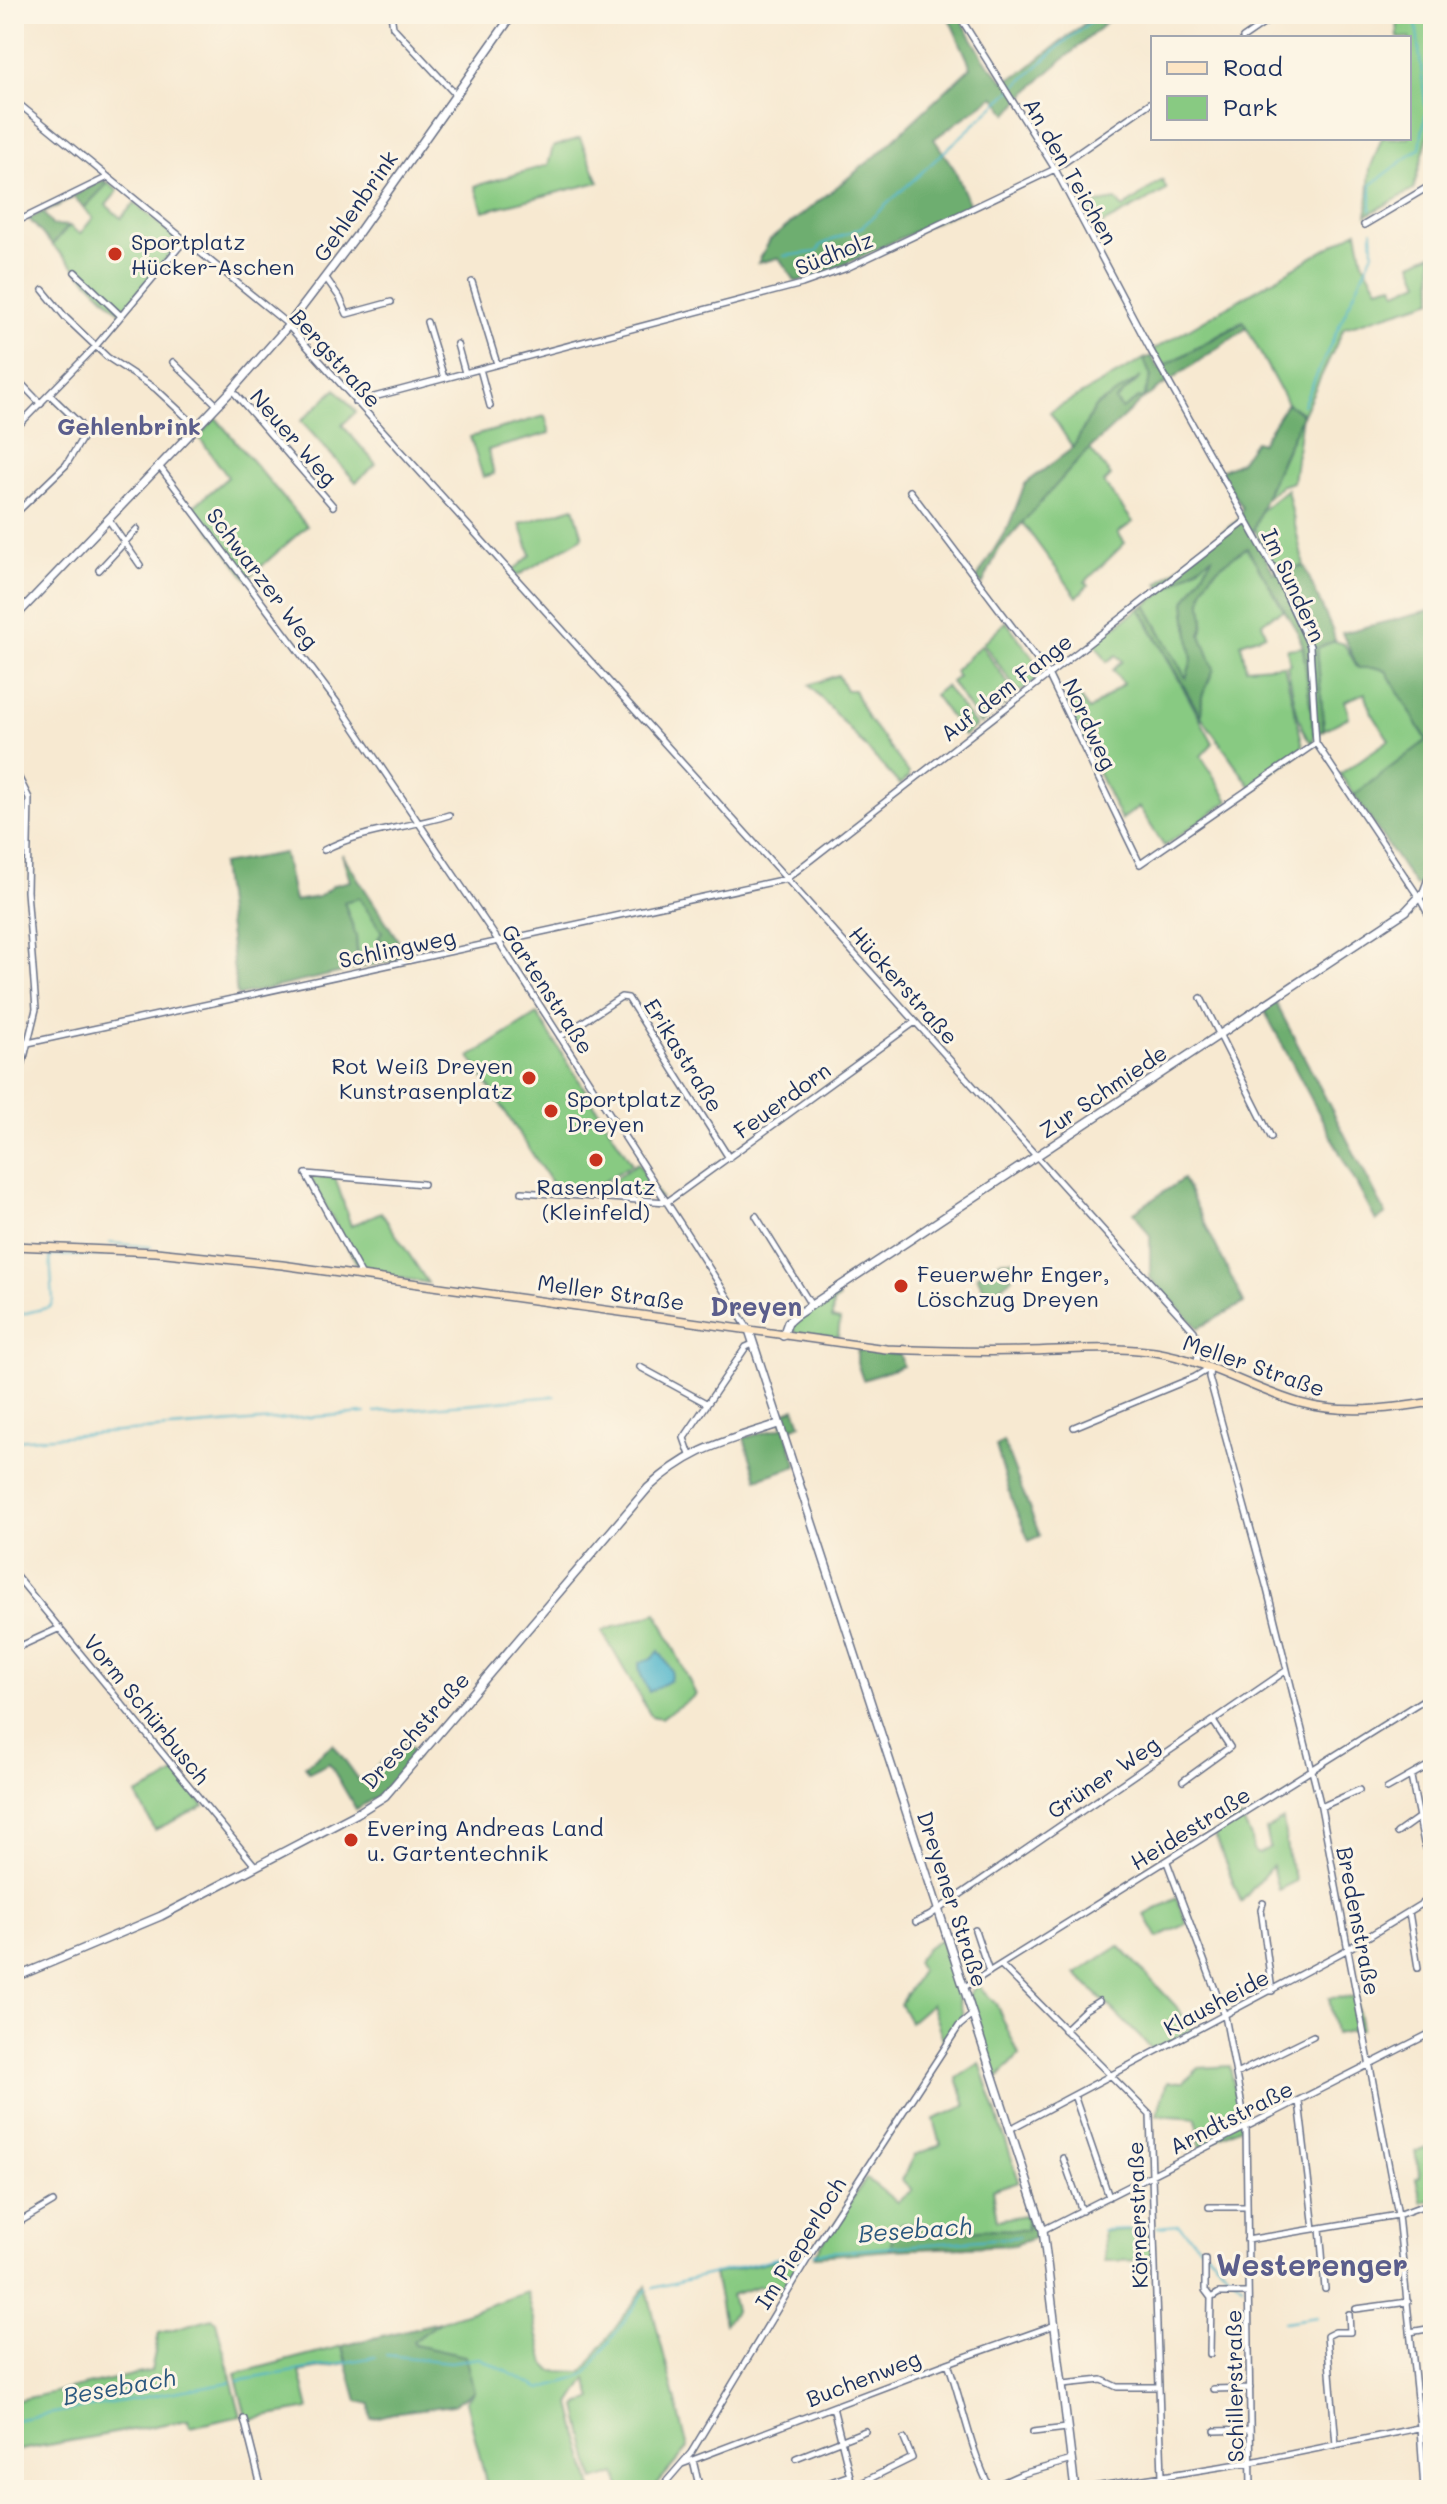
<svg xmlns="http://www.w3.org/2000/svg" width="1447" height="2504" font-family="Mali,sans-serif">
<rect width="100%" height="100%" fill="#fcf5e5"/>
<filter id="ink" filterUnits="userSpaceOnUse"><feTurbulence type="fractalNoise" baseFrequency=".0125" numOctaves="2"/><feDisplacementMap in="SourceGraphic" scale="16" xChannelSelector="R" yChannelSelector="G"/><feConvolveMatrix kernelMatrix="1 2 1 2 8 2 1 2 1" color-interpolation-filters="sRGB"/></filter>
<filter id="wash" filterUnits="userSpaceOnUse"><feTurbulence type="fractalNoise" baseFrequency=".006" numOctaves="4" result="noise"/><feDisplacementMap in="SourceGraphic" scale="32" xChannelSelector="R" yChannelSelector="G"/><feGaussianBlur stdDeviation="1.8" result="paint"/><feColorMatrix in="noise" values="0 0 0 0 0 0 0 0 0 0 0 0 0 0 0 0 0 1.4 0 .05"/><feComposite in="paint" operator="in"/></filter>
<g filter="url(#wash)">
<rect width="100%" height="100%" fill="#f7e9d1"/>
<path fill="#88ca82" stroke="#527c70" stroke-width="2" d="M 1397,14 L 1433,14 L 1433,118 L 1413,190 L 1367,215 L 1370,169 L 1382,138 L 1409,138 L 1409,38 L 1398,38 Z
M 580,138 L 599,182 L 483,211 L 475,186 L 548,165 L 553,147 Z
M 1162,180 L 1167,190 L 1092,230 L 1079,206 L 1116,200 L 1123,208 Z
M 108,183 L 118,191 L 106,205 L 121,218 L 135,203 L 180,242 L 121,313 L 52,245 L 69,226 L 80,234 L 93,218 L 84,208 Z
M 1357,231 L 1363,262 L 1378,288 L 1393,284 L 1397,292 L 1420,282 L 1412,263 L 1432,254 L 1433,300 L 1344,328 L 1303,414 L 1287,403 L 1243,321 L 1163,367 L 1153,350 Z
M 1144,359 L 1151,377 L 1142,400 L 1139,398 L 1122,409 L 1115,401 L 1134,383 L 1095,407 L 1073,448 L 1050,412 Z
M 336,389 L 356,412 L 342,425 L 376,464 L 356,482 L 301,421 Z
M 1302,415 L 1293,482 L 1280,486 L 1264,500 Z
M 545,416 L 550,433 L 488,450 L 494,474 L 483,477 L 470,437 Z
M 216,418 L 307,526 L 247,579 L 193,507 L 228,477 L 199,437 Z
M 1090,449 L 1111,476 L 1104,483 L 1133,522 L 1118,533 L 1125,543 L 1085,582 L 1088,585 L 1077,597 L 1022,522 L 1052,487 Z
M 1287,489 L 1304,566 L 1278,573 L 1253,527 L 1259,512 Z
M 574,507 L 583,537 L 517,576 L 512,571 L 531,555 L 520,524 Z
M 1247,547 L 1284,611 L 1273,615 L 1262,623 L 1266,634 L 1241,643 L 1246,668 L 1284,665 L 1304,750 L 1251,787 L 1201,716 L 1202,696 L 1213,669 L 1201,635 C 1206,622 1203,617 1202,604 C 1200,574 1225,562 1247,547 Z
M 1215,553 L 1185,602 L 1192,660 L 1186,679 L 1146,605 Z
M 1140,608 L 1213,743 L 1201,756 L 1229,801 L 1164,846 L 1139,807 L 1121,820 L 1065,703 L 1077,694 L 1089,710 L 1123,684 L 1113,670 L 1122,661 L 1116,655 L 1107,662 L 1094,642 Z
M 1006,621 L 1042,670 L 1042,675 L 1022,691 L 1018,691 L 983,643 Z
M 1335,641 L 1344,644 L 1358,668 L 1378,668 L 1386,670 L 1427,741 L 1354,795 L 1340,774 L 1389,740 L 1372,713 L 1365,693 L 1345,701 L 1349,717 L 1324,730 L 1317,647 Z
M 981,645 L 1014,692 L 1014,697 L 980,724 L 951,682 L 958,677 L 954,671 Z
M 1303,647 L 1314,735 L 1313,744 C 1297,731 1292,686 1287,665 L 1290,664 L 1287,649 Z
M 838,675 L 846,690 L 854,690 L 867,717 L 909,773 L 909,777 L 900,785 L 809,685 Z
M 945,686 L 976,726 L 964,735 L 934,695 Z
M 359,897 L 392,947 L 396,955 L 361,961 L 357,953 L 356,936 L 344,902 Z
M 537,1014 L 632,1164 L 584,1194 L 557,1192 L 470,1057 Z
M 638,1163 L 660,1198 L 613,1195 L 607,1184 Z
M 309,1176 L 335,1177 L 351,1226 L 381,1212 L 428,1283 L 361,1271 Z
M 836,1294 L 839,1299 L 833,1303 L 832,1318 L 840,1320 L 838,1337 L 797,1333 L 792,1328 L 793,1323 L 816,1307 L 818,1309 Z
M 657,1613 L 696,1695 L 661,1718 L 651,1716 L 602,1631 Z
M 176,1773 L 204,1806 L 155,1830 L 136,1795 L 161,1783 Z
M 1241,1817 L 1251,1837 L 1252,1850 L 1258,1854 L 1270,1847 L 1266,1830 L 1283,1820 L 1288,1856 L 1296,1881 L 1278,1890 L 1272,1866 L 1241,1902 L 1214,1834 Z
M 1177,1898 L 1187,1924 L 1158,1938 L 1145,1915 Z
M 940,1940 L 963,2014 L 944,2042 L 931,2004 L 910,2022 L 900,2004 L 921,1971 L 916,1962 L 926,1949 Z
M 1119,1946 L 1176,2006 L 1191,2030 L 1153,2050 L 1076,1974 Z
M 977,1984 L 996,2004 L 1019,2055 L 997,2079 L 969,1995 Z
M 1355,1997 L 1361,2029 L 1335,2034 L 1329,1998 Z
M 980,2063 L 1019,2181 L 992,2190 L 997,2220 L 1025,2215 L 1027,2230 C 982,2229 937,2239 893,2234 L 890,2250 L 814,2256 L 866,2178 L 897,2202 L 912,2190 L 902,2180 L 915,2155 L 941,2145 L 934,2119 L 966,2106 L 957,2078 Z
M 1230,2066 L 1242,2126 L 1200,2148 L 1197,2118 L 1157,2115 L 1167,2082 L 1184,2082 L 1199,2068 Z
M 1433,2146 L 1433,2199 L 1422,2203 L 1416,2179 L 1420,2177 L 1415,2152 Z
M 1151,2229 L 1152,2260 L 1105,2261 L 1103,2231 Z
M 806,2253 L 778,2293 L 759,2286 L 731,2295 L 735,2310 L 724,2324 L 714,2274 Z
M 646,2286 L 688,2448 L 652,2490 L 621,2490 L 616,2474 L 594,2481 L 577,2406 L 593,2399 L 587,2379 L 571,2404 L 592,2490 L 488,2490 L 466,2401 L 474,2391 L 412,2342 L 439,2322 L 527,2292 L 545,2364 L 552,2371 L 583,2372 Z
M 212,2318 L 216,2322 L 241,2416 L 190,2427 L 188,2420 L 14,2451 L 14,2401 L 151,2371 L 159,2333 Z
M 342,2346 L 346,2363 L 300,2372 L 309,2409 L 247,2420 L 235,2374 Z"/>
<path fill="#6eae70" stroke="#446e67" stroke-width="2" fill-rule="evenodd" d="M 952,14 L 958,14 L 984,59 L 1004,81 L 1021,73 L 1097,14 L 1115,14 C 1080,48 1038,76 1008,114 L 994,96 L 934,139 L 955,170 L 970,206 L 830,271 L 796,282 L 779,258 L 758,263 L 770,240 L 877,155 L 971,67 L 948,16 Z
M 104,180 L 108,183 L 84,208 L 74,197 L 44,213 L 52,225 L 69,226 L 52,245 L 29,219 Z
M 1244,322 L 1247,328 L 1142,400 L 1083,455 L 999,549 L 982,585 L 977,578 L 1009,525 L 1025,484 L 1073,448 L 1095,407 L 1141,377 L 1115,401 L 1122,409 L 1139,398 L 1143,399 L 1151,377 L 1144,359 L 1151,356 L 1159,369 Z
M 1287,403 L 1302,415 L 1270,485 L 1252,534 L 1274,573 L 1304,566 L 1333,632 L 1335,641 L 1317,648 L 1324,730 L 1314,735 L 1303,647 L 1298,633 L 1247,548 C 1225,562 1200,574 1202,604 C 1203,617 1206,622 1201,635 L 1214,669 L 1202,696 L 1201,717 L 1140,608 L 1146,605 L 1186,678 L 1192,660 L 1185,602 L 1213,556 L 1164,591 L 1158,584 L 1239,519 L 1242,508 L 1220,471 L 1240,462 L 1255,441 L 1261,443 Z
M 1433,610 L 1433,859 L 1424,885 L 1415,886 L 1354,795 L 1427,740 L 1386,671 L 1378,668 L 1358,668 L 1342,633 Z
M 284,853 L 294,901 L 318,897 L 334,885 L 350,881 L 342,854 L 409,957 L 237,996 L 221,864 ZM 359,898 L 382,932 L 378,939 L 392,947 L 396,955 L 361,961 L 357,953 L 356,936 L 344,902 Z
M 1276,1003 L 1386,1214 L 1376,1221 L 1264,1010 Z
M 1183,1179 L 1244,1303 L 1198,1328 L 1150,1278 L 1150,1236 L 1134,1212 Z
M 1002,1260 L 1013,1260 L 1015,1266 L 1011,1274 L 1012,1279 L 992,1292 L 982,1287 L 977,1276 Z
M 857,1350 L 900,1354 L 903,1366 L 863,1380 L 857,1363 Z
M 795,1408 L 801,1424 L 786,1430 L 797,1466 L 757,1479 L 744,1438 L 784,1427 L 779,1414 Z
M 1003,1441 L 1040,1536 L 1029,1541 L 1012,1501 L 996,1446 Z
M 406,1742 L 417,1756 L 381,1794 L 356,1809 L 329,1763 L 309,1773 L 305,1766 L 333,1744 L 360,1781 Z
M 1030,2213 L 1037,2237 L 1014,2245 L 890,2250 L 893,2234 L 900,2224 L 916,2224 L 922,2237 L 987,2229 L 1027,2230 L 1028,2226 L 1025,2215 Z
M 439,2322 L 413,2342 L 415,2345 L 465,2356 L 474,2391 L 453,2405 L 398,2412 L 371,2419 L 370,2404 L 357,2401 L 342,2346 Z"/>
<path fill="#4cb4ca" stroke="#347294" stroke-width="2" d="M 659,1651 L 672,1671 L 670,1680 L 649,1692 L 640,1673 L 639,1663 L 652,1659 Z"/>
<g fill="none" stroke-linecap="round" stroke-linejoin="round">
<path stroke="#4cb4ca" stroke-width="2" d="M 1371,210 L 1371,185 L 1420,148 L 1426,111 L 1415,14
M 784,256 L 817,252 L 821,245 L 862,227 L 1062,44 L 1102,14
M 1303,405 L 1373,252 L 1372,230
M 110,1243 L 151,1247
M 14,1316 L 50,1307 L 53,1300 L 50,1256 L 108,1255
M 375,1412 L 555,1396
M 14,1440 L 366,1413
M 1157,2227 L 1178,2225 L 1242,2285
M 1102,2230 L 1149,2228
M 814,2253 L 1019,2237
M 653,2288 L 807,2251
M 1284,2322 L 1317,2317
M 386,2355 L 450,2362 L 479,2358 L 541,2389 L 578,2378 L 587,2373 L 647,2289
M 238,2381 L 375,2357
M 14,2420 L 230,2382"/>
</g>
</g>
<g filter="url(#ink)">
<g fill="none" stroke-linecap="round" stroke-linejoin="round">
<defs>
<path id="minor" d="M 391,14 L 393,27 L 456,95
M 958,14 L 1055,169 L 1150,349 L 1275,571 L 1310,646 L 1316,743 L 1420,899 L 1433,923
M 1243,38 L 1278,14
M 14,100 L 285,322 L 1194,1331 L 1199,1344 L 1197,1363
M 14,223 L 108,177
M 1364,225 L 1433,184
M 75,272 L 121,316
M 326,278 L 340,298 L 347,314 L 391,302
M 472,282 L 497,364
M 43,290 L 66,318 L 107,357 L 156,389 L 197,427
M 427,322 L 444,378
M 457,344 L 465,373
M 173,362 L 217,405
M 480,369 L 490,406
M 14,376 L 41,404
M 232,390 L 333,506
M 355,402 L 802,284 L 847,268 L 1055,169 L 1153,101
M 14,430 L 95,347 L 185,240
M 159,466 L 342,709 L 499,942 L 749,1330
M 910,491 L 1048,674 L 1140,864 L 1316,743
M 14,515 L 66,465 L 83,437 L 80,424 L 50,395
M 108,519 L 140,565
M 99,570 L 137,529
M 14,768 L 29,798 L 27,891 L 36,1009 L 14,1099
M 324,850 C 361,830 409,828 449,815
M 1201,998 L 1271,1137
M 560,1037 L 621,997 L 628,998 L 729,1158
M 14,1043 L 28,1043 L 786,879 L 1246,521
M 306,1174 L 423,1184
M 306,1174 L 362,1276
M 522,1192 L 667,1202
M 667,1202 L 915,1022
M 756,1216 L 811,1305
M 640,1367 L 706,1403
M 1210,1368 L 1209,1377 L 1266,1585 L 1321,1807 L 1398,2215 L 1420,2427 L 1424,2490
M 1074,1427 L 1195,1377 L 1210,1368
M 690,1455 L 684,1438 L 746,1347 L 753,1344
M 14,1573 L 256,1867
M 14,1649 L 60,1628
M 1411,1777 L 1424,1843 L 1433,1865
M 1183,1781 L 1230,1747 L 1213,1721
M 1387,1789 L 1433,1763
M 1321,1807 L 1359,1790
M 1397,1833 L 1418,1818
M 1167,1862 L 1225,2016 L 1246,2127 L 1251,2490
M 1263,1903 L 1261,1909 L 1272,1991
M 1409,1912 L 1418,1968
M 916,1922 L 929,1916 L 1287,1670
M 975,1930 L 989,1972
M 1001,1965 L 1150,2115 L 1162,2477
M 963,1988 L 1433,1694
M 1064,2030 L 1086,2009 L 1099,2001
M 1236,2074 L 1313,2036
M 1074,2095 L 1109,2197
M 1299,2101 L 1314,2229
M 1010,2129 L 1348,1949 L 1433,1897
M 1063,2158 L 1082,2211
M 1209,2207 L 1247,2207
M 14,2225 L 53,2202
M 1320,2228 L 1325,2289
M 1043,2230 L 1433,2032
M 1247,2240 L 1398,2215 L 1433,2202
M 1205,2259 L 1205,2290 L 1211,2298
M 1356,2309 L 1408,2302
M 1410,2332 L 1433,2328
M 1210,2354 L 1211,2298 L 1219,2293 L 1248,2293
M 948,2363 C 963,2405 970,2448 990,2488
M 1063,2384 L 1102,2380 L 1117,2387 L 1158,2387
M 1213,2389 L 1250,2388
M 833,2407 L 853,2489
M 244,2419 L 262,2490
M 1215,2431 L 1250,2430
M 1033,2432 L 1067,2428
M 1336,2445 L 1327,2336 L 1335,2332 L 1350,2332 L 1349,2314
M 796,2458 L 865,2431
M 693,2460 L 700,2490
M 682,2464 L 948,2363 L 1055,2325
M 853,2487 L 912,2458 L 904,2439
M 659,2490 L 691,2453 L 810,2255 L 959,2026 L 972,2015
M 809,2490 L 850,2475
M 986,2490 L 1022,2474 L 1072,2460
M 1075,2490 L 1251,2462 L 1433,2425"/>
<path id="tertiary" d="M 14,618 L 232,390 L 287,327 L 357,235 L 513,14
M 749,1330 L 1043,2230 L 1075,2490
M 783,1336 L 788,1322 L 795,1316 L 1406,911 L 1424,892 L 1433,868
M 14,1978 L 161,1916 L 356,1814 L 385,1796 L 648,1488 C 691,1448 724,1442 778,1424"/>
<path id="secondary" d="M 14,1246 L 156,1252 L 282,1265 L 886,1349 C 933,1351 980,1352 1027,1351 C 1070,1350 1112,1346 1155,1352 C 1206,1360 1251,1389 1300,1403 C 1344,1415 1388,1409 1433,1402"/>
</defs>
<use href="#minor" stroke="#687086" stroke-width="8"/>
<use href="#tertiary" stroke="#687086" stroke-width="10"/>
<use href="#secondary" stroke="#687086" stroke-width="10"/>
<use href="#minor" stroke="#fff" stroke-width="5"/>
<use href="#tertiary" stroke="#fff" stroke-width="7"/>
<use href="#secondary" stroke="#fce5c4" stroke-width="7"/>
</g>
</g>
<g fill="#c8321e" stroke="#fcf5e5" stroke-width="3">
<circle cx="115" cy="254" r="8"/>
<circle cx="529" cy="1078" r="8"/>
<circle cx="551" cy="1111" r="8"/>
<circle cx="596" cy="1160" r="8"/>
<circle cx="901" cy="1286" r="8"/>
<circle cx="351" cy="1840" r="8"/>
</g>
<g text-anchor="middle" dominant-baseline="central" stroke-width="6" stroke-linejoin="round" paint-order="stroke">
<g font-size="22" fill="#1b2f5e" stroke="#fcf5e5">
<text transform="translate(1071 171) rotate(60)">An den Teichen</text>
<text transform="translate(355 206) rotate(-55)">Gehlenbrink</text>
<text transform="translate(834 253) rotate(-22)">Südholz</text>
<text transform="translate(336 358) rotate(48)">Bergstraße</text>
<text transform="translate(294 437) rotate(49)">Neuer Weg</text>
<text transform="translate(263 578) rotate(53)">Schwarzer Weg</text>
<text transform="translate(1294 585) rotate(65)">Im Sundern</text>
<text transform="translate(1006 687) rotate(-38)">Auf dem Fange</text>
<text transform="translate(1090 724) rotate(65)">Nordweg</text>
<text transform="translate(397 948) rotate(-12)">Schlingweg</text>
<text transform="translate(904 985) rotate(48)">Hückerstraße</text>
<text transform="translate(548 989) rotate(57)">Gartenstraße</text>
<text transform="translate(684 1055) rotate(58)">Erikastraße</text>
<text transform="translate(1103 1091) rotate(-34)">Zur Schmiede</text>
<text transform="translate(782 1100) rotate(-36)">Feuerdorn</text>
<text transform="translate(611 1292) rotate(8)">Meller Straße</text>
<text transform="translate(1254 1365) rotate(19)">Meller Straße</text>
<text transform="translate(147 1709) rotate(51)">Vorm Schürbusch</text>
<text transform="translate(415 1730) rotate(-48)">Dreschstraße</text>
<text transform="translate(1103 1777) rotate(-34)">Grüner Weg</text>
<text transform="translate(1190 1828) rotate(-32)">Heidestraße</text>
<text transform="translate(953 1899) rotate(72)">Dreyener Straße</text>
<text transform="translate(1359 1921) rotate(79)">Bredenstraße</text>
<text transform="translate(1216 2002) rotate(-28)">Klausheide</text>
<text transform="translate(1231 2117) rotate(-27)">Arndtstraße</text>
<text transform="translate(1137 2215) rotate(-92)">Körnerstraße</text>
<text transform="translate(800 2243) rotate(-58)">Im Pieperloch</text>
<text transform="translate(863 2378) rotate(-21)">Buchenweg</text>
<text transform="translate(1234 2386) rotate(-91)">Schillerstraße</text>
</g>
<g font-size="22" fill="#1b2f5e" stroke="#fcf5e5" text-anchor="start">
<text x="131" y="241">Sportplatz<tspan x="131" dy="25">Hücker-Aschen</tspan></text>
<text x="513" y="1065" text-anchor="end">Rot Weiß Dreyen<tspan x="513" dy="25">Kunstrasenplatz</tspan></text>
<text x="567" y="1098">Sportplatz<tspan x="567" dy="25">Dreyen</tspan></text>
<text x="596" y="1186" text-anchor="middle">Rasenplatz<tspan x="596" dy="25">(Kleinfeld)</tspan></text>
<text x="917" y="1273">Feuerwehr Enger,<tspan x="917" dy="25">Löschzug Dreyen</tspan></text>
<text x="367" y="1827">Evering Andreas Land<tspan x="367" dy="25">u. Gartentechnik</tspan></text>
</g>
<g font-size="24" font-weight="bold" fill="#5b5e8c" stroke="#fcf5e5">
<text x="129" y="425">Gehlenbrink</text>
</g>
<g font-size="24" font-style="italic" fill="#2a577e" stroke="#fcf5e5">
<text transform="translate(915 2229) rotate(-4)">Besebach</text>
<text transform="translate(119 2386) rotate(-10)">Besebach</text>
</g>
<g font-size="26" font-weight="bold" fill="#5b5e8c" stroke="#fcf5e5">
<text x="756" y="1306">Dreyen</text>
</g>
<g font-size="30" font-weight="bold" fill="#5b5e8c" stroke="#fcf5e5">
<text x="1312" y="2264">Westerenger</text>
</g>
</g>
<rect width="1447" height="2504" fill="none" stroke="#fcf5e5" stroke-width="48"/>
<rect x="1151" y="36" width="260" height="104" fill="#fcf5e5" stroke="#a2a6af" stroke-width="2"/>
<rect x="1167" y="62" width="40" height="12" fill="#fce5c4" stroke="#a2a6af" stroke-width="2"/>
<text x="1223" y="76" font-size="24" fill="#1b2f5e">Road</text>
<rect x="1167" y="96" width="40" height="24" fill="#88ca82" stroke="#a2a6af" stroke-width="2"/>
<text x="1223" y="116" font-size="24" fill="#1b2f5e">Park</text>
</svg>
